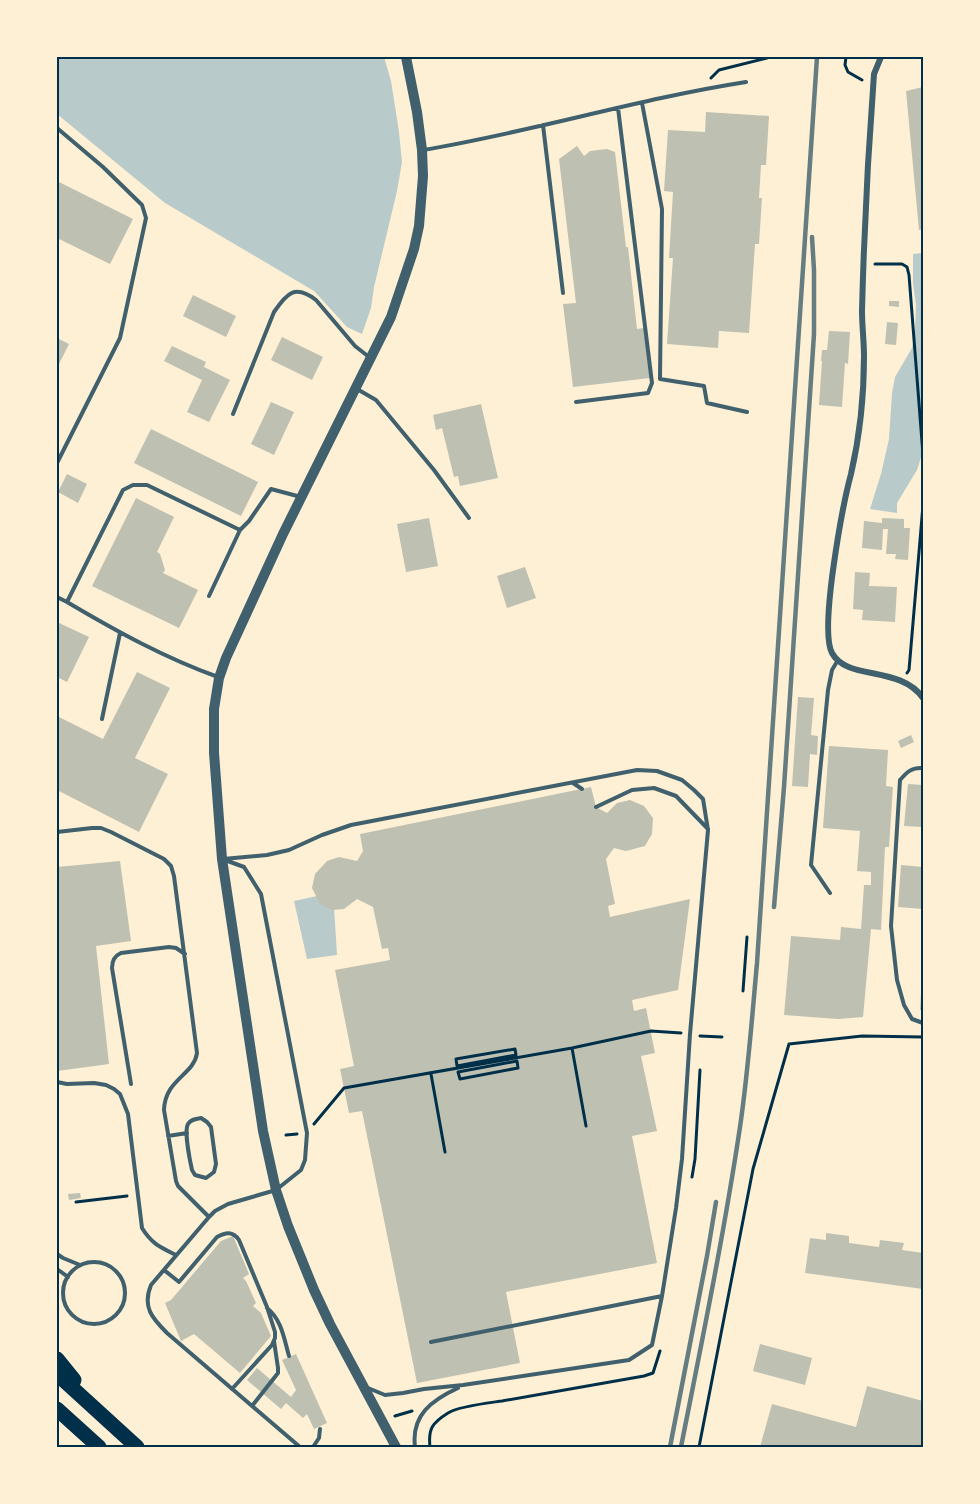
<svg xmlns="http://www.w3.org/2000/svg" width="980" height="1504" font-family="Spectral,serif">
<rect width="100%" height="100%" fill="#fdf0d5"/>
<path fill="#b9caca" d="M 57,57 L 384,57 L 391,81 L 399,132 L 402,162 L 397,191 L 374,287 L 371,308 L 362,334 L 347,327 L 314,291 L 165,203 L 57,114 Z
M 923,253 L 923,451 L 917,470 L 897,503 L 897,513 L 870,509 L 881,474 L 889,439 L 892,393 L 895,377 L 912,348 L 915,331 L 916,305 L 913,283 L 913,254 Z
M 317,896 L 334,907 L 337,955 L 307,959 L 294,901 Z"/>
<path fill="#bec0b2" d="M 923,87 L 923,229 L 919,230 L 906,91 Z
M 706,112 L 769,116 L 766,165 L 761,165 L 759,198 L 762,198 L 759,244 L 755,244 L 749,333 L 719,331 L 718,348 L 667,344 L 673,258 L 669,258 L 673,192 L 664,191 L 668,130 L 705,132 Z
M 577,146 L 584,156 L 590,151 L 607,149 L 615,152 L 626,247 L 628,247 L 637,329 L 644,328 L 650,378 L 573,387 L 563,304 L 576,303 L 559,159 Z
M 57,181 L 133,219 L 110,264 L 57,238 Z
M 193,295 L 236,316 L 226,337 L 183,316 Z
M 889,301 L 899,301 L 899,307 L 889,306 Z
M 887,322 L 898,323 L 896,345 L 885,344 Z
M 829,331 L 850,332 L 848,364 L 845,363 L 842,407 L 819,405 L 822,361 L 821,361 L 822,350 L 827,350 Z
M 282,337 L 323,357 L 312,380 L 271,360 Z
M 57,338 L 69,344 L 57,368 Z
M 172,346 L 206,362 L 204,367 L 230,380 L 209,422 L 187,412 L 202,380 L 164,361 Z
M 271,402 L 294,412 L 274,455 L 251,444 Z
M 481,404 L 498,478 L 460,486 L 458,476 L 454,477 L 442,428 L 436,430 L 433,415 Z
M 151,429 L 258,482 L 241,516 L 134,463 Z
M 67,474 L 87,484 L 78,503 L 58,492 Z
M 136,498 L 174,517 L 157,552 L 160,554 L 165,570 L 163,573 L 198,590 L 179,628 L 92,586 Z
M 429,518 L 438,566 L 406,572 L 397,524 Z
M 882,518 L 904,519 L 904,528 L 910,528 L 908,560 L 895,559 L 896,554 L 886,554 L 888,529 L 883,529 L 882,550 L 862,548 L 864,521 L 882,523 Z
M 525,567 L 536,598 L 507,608 L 497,576 Z
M 855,572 L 870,573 L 869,586 L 897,587 L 895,622 L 862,620 L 863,610 L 853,609 Z
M 57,622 L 89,637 L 67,682 L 57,677 Z
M 137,672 L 170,688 L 135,758 L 168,774 L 139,832 L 57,790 L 57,716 L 103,739 Z
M 798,697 L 814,698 L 811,735 L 818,736 L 817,755 L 810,754 L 808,787 L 792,786 Z
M 911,735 L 914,742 L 901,748 L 898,741 Z
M 829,746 L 888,750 L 886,786 L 893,787 L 889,847 L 885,847 L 881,930 L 871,929 L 863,1017 L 838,1019 L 784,1015 L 791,936 L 840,940 L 841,927 L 861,929 L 864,885 L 871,885 L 871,872 L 857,871 L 860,831 L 823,828 Z
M 908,784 L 923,785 L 923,827 L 904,826 Z
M 591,787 L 596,807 L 607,813 L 617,803 L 630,800 L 644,806 L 653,818 L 652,834 L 645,846 L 626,851 L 614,848 L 606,859 L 615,904 L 608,906 L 610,917 L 690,899 L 678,990 L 632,1000 L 634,1011 L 646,1008 L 655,1053 L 641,1056 L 657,1131 L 632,1136 L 657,1263 L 506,1292 L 520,1363 L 417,1383 L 362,1111 L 349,1113 L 340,1069 L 354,1066 L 335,970 L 390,960 L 388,948 L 382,949 L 373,907 L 357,899 L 344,909 L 332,910 L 320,904 L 312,888 L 315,874 L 327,861 L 339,857 L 357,861 L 363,851 L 360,834 Z
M 120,861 L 131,941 L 96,946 L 109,1064 L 57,1071 L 57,867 Z
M 901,865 L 923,867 L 923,909 L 898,907 Z
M 921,993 L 923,993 L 923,1010 L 920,1010 Z
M 80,1193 L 81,1198 L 69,1200 L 68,1194 Z
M 826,1233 L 849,1236 L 849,1243 L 879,1247 L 880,1240 L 904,1243 L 902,1250 L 923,1253 L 923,1289 L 805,1273 L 810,1238 L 826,1240 Z
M 233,1236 L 249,1274 L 243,1278 L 246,1281 L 256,1303 L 253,1306 L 261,1313 L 271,1336 L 240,1373 L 194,1334 L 181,1341 L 165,1303 L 171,1300 L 221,1241 Z
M 760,1344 L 812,1358 L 805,1385 L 753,1371 Z
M 296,1354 L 327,1423 L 314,1429 L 307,1414 L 303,1418 L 286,1403 L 281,1409 L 247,1380 L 257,1368 L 291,1397 L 296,1390 L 282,1360 Z
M 867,1386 L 923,1401 L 923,1447 L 760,1447 L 772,1404 L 856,1427 Z"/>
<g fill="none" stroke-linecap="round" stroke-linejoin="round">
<path stroke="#003049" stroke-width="3" d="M 846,57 L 845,65 L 848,72 L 862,80
M 711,78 L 719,70 L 767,58
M 875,264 L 902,264 L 907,267 L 909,275 L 923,455
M 907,673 L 909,670 L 923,505
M 743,991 L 747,937
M 700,1036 L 722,1037
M 572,1048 L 586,1126
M 515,1049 L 516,1055 L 457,1066 L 456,1059 Z
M 517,1061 L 518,1068 L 460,1079 L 458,1072 Z
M 431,1074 L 445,1152
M 314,1124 L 344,1088 L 572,1048 L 651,1031 L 681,1033
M 286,1135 L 297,1134
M 692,1177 L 695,1159 L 700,1070
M 76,1202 L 127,1196
M 395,1416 L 412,1411
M 430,1447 C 428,1429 432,1423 448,1413 C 459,1406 488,1403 502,1401 C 549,1393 597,1384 644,1376 L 653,1373 L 660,1351
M 699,1447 L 753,1169 L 789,1044 L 862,1036 L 923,1037"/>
<path stroke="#3f606c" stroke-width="4" d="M 642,103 L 662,209 L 660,379 L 704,386 L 707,403 L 747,412
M 543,125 L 563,293
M 57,128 L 103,167 L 142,205 L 146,218 L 120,338 L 57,463
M 423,150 C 532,132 637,99 746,82
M 357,389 L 376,400 L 434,470 L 469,518
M 576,402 L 648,393 L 652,383 L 618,108
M 233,414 L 274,312 C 287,293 295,284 316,300 L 355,346 L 369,357
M 209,596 L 240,530 L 249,521 L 271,489 L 301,497
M 57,597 L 67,602
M 218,677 C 165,658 116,631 67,602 L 123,490 L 133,485 L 147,485 L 240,530
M 102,719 L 120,633
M 923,768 C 912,767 907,772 900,780 L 891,926 L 897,980 L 904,1005 L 912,1019 L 923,1023
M 573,783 L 582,789
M 596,807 L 632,790 L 654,788 L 676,796 L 708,829
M 57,832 L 92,828 L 101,828 L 111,832 L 164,859 L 171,866 L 174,876 L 197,1053 C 194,1075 165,1079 164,1110 L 176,1181 L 178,1186 L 209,1217
M 223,859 L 267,855 L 289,850 L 322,835 L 351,825 L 637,770 L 657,771 L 682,780 L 694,790 L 703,799 L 708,830 L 690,1034 L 682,1159 L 676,1208 L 662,1296 L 652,1345 L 629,1360 L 463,1385 L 424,1389 L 403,1393 L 385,1395 L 368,1388
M 225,860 L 244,867 L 261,894 L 307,1133 L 305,1160 L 301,1170 L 276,1190 L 228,1204 L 215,1211 L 209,1217 L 151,1285 C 142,1307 152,1318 167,1333 L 300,1447
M 830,893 L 811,865 L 828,690 L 832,670 L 838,660
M 57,1082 L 67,1084 L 94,1083 L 106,1085 L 114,1089 L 120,1094 L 128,1114 L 142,1228 C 152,1244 160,1247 176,1255
M 131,1084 L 112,968 C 112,961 114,956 121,953 L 169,947 L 176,948 L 185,954
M 201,1118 L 207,1122 L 211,1127 L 216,1164 L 214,1172 L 206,1178 L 195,1175 L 192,1170 C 190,1161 184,1131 188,1124 C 191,1119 196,1119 201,1118 Z
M 168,1136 L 187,1133
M 57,1254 L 63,1258 L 80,1265
M63 1293a31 31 0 1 1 62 0a31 31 0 1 1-62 0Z
M 57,1269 L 68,1277
M 164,1270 L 179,1282 L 217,1237 C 226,1232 233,1231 239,1240 L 267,1307 L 275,1332 L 275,1338 L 272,1345 L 232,1389
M 267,1308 C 282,1320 284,1339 289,1356
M 431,1342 L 662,1296
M 252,1406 L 278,1373 L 278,1368 L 274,1341
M 313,1447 L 319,1438 L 320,1429
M 415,1447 C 411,1415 432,1400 458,1388"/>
<path stroke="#3f606c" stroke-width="6" d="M 881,57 L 874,74 C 868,153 864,232 862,311 C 862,326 864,341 864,356 C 864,396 860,435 851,474 C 843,504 819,629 832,653 C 847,681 900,665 923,698"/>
<path stroke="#3f606c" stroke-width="10" d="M 396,1447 L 330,1324 L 314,1290 L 288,1226 L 276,1190 L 263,1131 L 222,859 L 214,753 L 214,709 L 219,678 L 226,658 L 283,534 L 391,317 L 414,249 L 419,226 L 423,176 L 422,150 L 417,112 L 406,57"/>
<path stroke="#003049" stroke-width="15" d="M 57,1359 L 74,1380
M 57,1374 L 137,1447
M 57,1409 L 99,1447"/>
<path stroke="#657d81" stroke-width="4.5" d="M 774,907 L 784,787 L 814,334 L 814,270 L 812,237
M 670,1447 L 707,1256 L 716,1202
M 681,1447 C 702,1341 724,1234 740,1127 C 748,1073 752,1018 757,963 L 817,57"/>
</g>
<rect width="980" height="1504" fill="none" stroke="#fdf0d5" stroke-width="117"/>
<rect x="58" y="58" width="864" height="1388" fill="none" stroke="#003049" stroke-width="2"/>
</svg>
